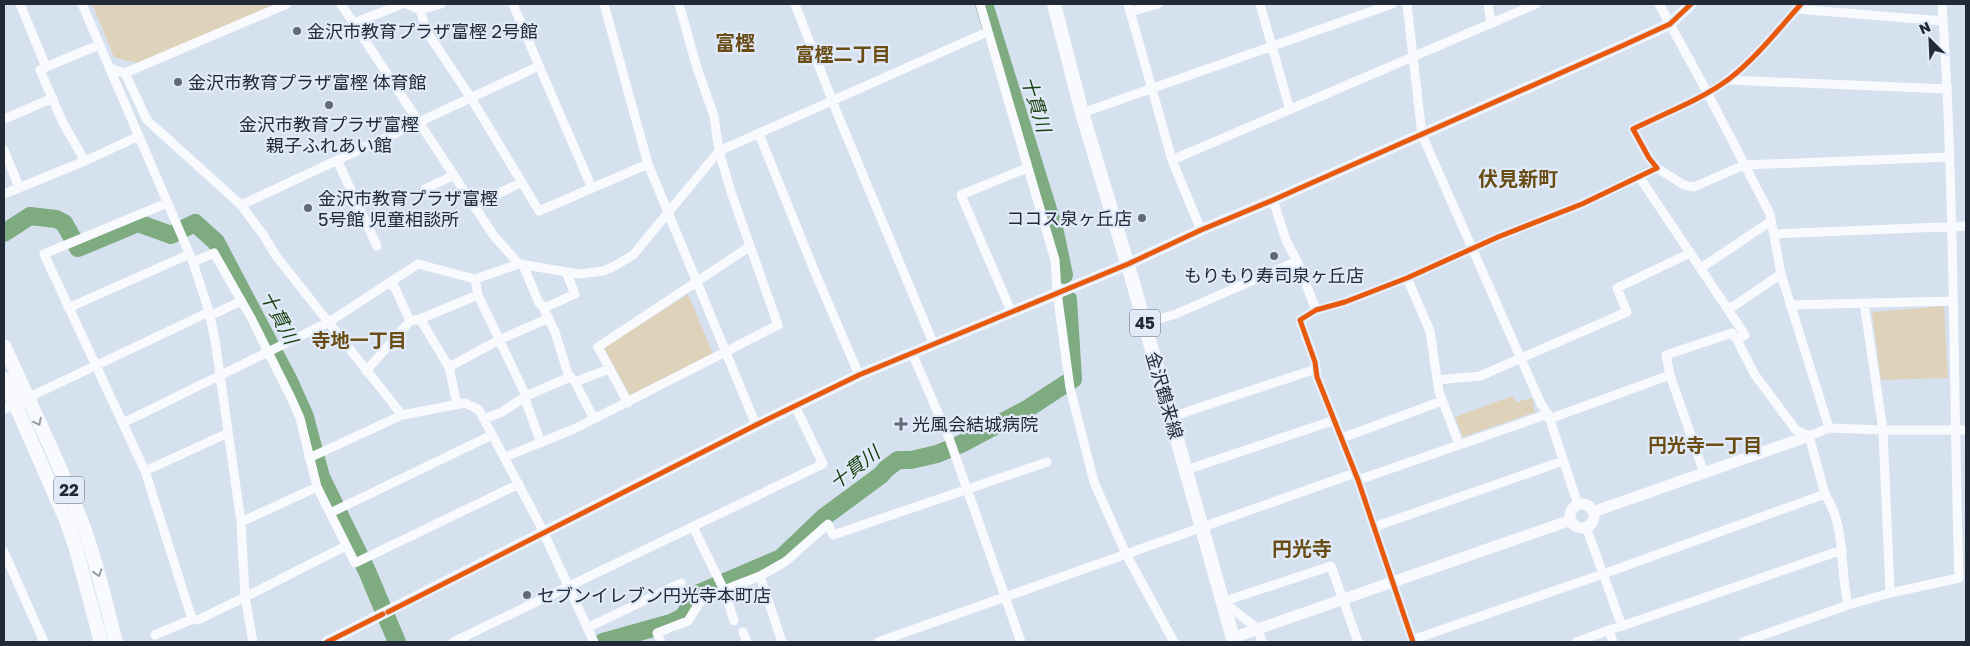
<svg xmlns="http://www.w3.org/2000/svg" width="1970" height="646" font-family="'Golos Text','Noto Sans JP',sans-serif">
<rect width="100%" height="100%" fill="#d6e1f0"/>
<path fill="#dfd2bb" d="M 92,4 L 276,4 L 137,63 L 114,57 Z
M 688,294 L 713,354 L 630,395 L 604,348 Z
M 1944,306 L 1948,378 L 1881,380 L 1872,312 Z
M 1512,396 L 1517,402 L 1532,398 L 1535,412 L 1463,437 L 1455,417 Z"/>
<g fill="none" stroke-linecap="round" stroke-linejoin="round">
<path stroke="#7eab7f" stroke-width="18" d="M 984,4 L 1055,232 L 1064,275
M 4,233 L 30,216 L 56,219 L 64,223 L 78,248 L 138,223 L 171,235 L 195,223 L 216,242 L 289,381 L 305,417 L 321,477 L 367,571 L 397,642
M 603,642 L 671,623 L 683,617 L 699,593 L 781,558 L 824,517 L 881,475 L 886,469 L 898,460 L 911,460 L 937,454 L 961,444 L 1027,409 L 1073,379 L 1068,299"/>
<path stroke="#f9fafd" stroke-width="9" d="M 20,4 L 46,67 L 40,70 L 63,123 L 85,161
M 82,4 L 193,262 L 209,312 L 215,340 L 241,522 L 245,597 L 198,620 L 192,619 L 155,635
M 341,4 L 494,236 L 519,264
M 407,4 L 420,10 L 441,4
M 604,4 L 648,164 L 756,425
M 795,4 L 837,113 L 934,345
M 980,4 L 1055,260 L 1057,292 L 1070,388 L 1094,482 L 1126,554 L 1174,642
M 1128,4 L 1172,160 L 1201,230
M 1260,4 L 1290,110
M 1407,4 L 1422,135 L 1541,404 L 1548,414 L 1578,505
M 1488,4 L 1491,23
M 1659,4 L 1707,92 L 1770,214 L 1781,274 L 1829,428 L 1883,430 L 1890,593 L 1848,605 L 1743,642
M 1797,9 L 1943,21
M 420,10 L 427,32 L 471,98 L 539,211 L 648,164
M 1130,12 L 1158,4
M 354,23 L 402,4
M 539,66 L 592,188
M 46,67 L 99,45
M 109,68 L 125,73 L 287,4
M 125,73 L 147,120 L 241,205 L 264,236 L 276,256 L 402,415
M 1727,80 L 1948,89
M 1082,113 L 1392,4
M 4,119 L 53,98
M 759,134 L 814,270 L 859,375
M 4,150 L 19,187
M 337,160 L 377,246
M 1172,160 L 1536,4
M 1657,168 L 1684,185 L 1694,187 L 1744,165 L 1950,157
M 1640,178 L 1745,335 L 1737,340 L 1755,375 L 1796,430 L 1809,436 L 1825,494
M 425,189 L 454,175
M 4,194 L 85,161 L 139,136
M 1273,200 L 1286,240 L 1297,261
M 167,203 L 44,254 L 145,471 L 228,433
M 241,205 L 539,66 L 513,4
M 475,205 L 522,182
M 1774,234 L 1966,226
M 193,262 L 214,253 L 251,318 L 291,398 L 300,418 L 317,487 L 355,563 L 519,484
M 523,265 L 539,303 L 542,305 L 555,332 L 568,374 L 575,382 L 594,419
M 1701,268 L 1771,221
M 1407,278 L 1430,331 L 1439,392 L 1459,444
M 390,283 L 395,288 L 410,321
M 478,295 L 526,396 L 526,402 L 541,443
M 1864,303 L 1883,430 L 1966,430
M 1790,305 L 1953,301
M 68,308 L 190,254
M 544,308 L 575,294 L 566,272
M 1728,310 L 1781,274
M 1011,311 L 961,195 L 1027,168
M 210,316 L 241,301
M 420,319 L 449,367
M 1145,323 L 1176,314 L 1297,261 L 1316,310
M 912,353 L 949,438 L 1021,642
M 366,371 L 410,321 L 420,319 L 478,295 L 475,279
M 1670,375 L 1704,473
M 1437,380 L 1480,376 L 1627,312 L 1617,288 L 1690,253
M 575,382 L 609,369
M 628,403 L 598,347 L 749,247
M 457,404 L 449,367 L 499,340 L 549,318
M 4,409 L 209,312
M 1171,417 L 1316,369
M 484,419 L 502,412 L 526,396 L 570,377
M 1549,419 L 1670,375 L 1666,355 L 1732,333 L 1737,340
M 123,423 L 329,322 L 418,264 L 475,279 L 519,264 L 579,274 L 603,271 L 613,267 L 633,255 L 719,151 L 987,32
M 1809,436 L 1829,428
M 1342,438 L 1442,401
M 505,457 L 576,428 L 778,325 L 731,192 L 719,151 L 714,116 L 697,68 L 679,4
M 309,458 L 402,415 L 465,403 L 479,410 L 540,525 L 594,642
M 1186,470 L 1335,420
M 145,471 L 192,619
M 1358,480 L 1548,414
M 330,513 L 492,435
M 241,522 L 317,487
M 693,527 L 724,590 L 760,576 L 782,642
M 1374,527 L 1563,461
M 1586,527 L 1622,626 L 1609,630 L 1613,642
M 4,552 L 44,642
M 760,576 L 785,562 L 828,524 L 833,535 L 1047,462
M 1890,593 L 1959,578 C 1953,387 1955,195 1942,4
M 1222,602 L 1331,566 L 1358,642
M 1223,602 L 1258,629 L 1262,642
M 1622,626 L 1842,550
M 587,628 L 681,583
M 743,632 L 747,642
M 1412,640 L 1603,574 L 1825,494 C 1847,529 1839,566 1848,605
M 253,642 L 245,597 L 346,546
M 453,642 L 823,464 L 795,406
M 661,642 L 657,633 L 688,621 L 703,597 L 724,590 L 734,621
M 878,642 L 1355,473
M 1413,642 L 1358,480 L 1317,377 L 1315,362 L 1300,320 L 1316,310 L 1345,302 L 1407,278 L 1498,237 L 1582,204 L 1657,168 L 1649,158 L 1633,129 C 1665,113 1701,100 1729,79 C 1756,58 1778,30 1801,4
M 1576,642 L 1609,630"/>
<path stroke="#f9fafd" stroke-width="11" d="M1570 516a12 12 0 1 1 24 0a12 12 0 1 1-24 0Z
M 1593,512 L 1809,436
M 1232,638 L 1571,520
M 327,642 L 756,425 L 859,375 L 1128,264 L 1201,230 L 1273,200 L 1624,45 L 1670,24 L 1691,4"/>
<path stroke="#f9fafd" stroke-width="14" d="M 1054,4 L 1082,113 L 1132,279 L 1234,642
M 4,346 C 32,407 62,468 85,531 C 98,567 106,605 116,642
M 4,379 L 66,520 L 76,549 L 101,642"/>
<defs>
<path id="cycleway" d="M 388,612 L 756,425 L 859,375 L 1128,264 L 1201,230 L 1273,200 L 1624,45 L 1670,24 L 1691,4
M 327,642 L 383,614
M 1413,642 L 1358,480 L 1317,377 L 1315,362 L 1300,320 L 1316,310 L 1345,302 L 1407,278 L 1498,237 L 1582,204 L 1657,168 L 1649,158 L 1633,129 C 1665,113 1701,100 1729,79 C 1756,58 1778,30 1801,4"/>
</defs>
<use href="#cycleway" stroke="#e1eaf9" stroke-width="8"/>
<use href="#cycleway" stroke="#e8590c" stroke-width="5"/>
</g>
<defs><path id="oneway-chevron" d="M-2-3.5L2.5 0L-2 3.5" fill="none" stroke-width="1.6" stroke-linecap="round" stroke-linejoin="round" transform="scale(1.25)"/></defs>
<g stroke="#989ca4">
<use href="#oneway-chevron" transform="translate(38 422) rotate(64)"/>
<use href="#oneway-chevron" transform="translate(98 573) rotate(73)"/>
</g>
<g fill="#616a78" stroke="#e1eaf9" stroke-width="2">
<circle cx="297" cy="31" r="5"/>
<circle cx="178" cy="82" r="5"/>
<circle cx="329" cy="105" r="5"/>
<circle cx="308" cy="208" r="5"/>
<circle cx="1142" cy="218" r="5"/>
<circle cx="1274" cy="256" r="5"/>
<path d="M898.5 416.5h5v5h5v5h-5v5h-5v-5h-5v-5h5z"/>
<circle cx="527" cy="595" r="5"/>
</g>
<g text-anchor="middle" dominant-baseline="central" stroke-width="4.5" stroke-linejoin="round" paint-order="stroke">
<g fill="#e1eaf9" stroke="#5b6472" stroke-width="1">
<rect x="1130" y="309.5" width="30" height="27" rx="4"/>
<rect x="54" y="476.5" width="30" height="27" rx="4"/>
</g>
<g font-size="16" font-weight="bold" fill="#222a38">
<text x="1145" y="323">45</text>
<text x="69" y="490">22</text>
</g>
<g font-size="18" fill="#222a38" stroke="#e1eaf9" text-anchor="start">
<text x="307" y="31">金沢市教育プラザ富樫 2号館</text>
<text x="188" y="82">金沢市教育プラザ富樫 体育館</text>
<text x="329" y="124" text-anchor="middle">金沢市教育プラザ富樫<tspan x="329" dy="21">親子ふれあい館</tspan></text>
<text x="318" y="198">金沢市教育プラザ富樫<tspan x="318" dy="21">5号館 児童相談所</tspan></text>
<text x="1132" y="218" text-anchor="end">ココス泉ヶ丘店</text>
<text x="1274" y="275" text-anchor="middle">もりもり寿司泉ヶ丘店</text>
<text x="912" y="424">光風会結城病院</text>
<text x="537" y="595">セブンイレブン円光寺本町店</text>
</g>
<g font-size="18" fill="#222a38" stroke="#e1eaf9">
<text transform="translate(1165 395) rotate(74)">金沢鶴来線</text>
</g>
<g font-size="19" font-weight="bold" fill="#694d15" stroke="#e1eaf9">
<text x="843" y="53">富樫二丁目</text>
<text x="359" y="339">寺地一丁目</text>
<text x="1705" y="444">円光寺一丁目</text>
</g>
<g font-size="19" font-style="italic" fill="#163f0e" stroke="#e1eaf9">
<text transform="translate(1037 104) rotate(73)">十貫川</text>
<text transform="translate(280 317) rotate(62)">十貫川</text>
<text transform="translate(854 467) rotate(-37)">十貫川</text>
</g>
<g font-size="20" font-weight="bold" fill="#694d15" stroke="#e1eaf9">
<text x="735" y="42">富樫</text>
<text x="1518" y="178">伏見新町</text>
<text x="1302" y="548">円光寺</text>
</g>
</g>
<rect width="1970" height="646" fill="none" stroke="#222a38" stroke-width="10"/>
<g transform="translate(1930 40) rotate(336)" stroke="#e1eaf9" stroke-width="4" paint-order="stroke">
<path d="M0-4L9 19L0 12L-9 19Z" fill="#222a38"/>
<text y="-8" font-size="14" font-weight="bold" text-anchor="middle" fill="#222a38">N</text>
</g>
</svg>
